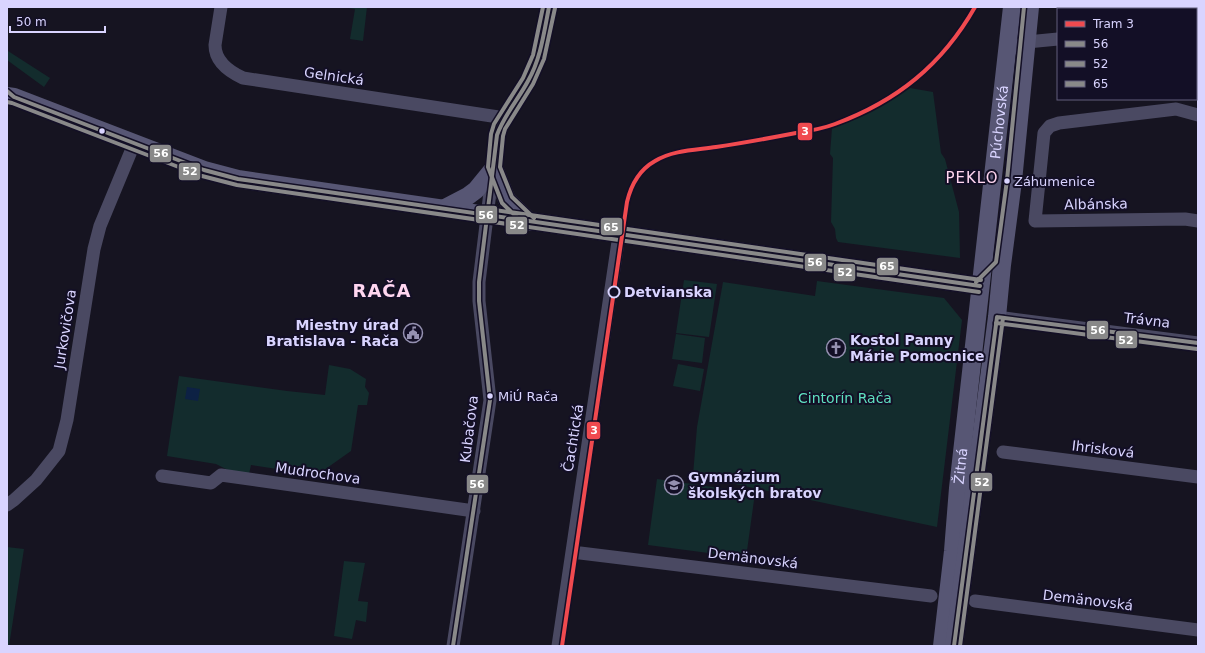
<svg xmlns="http://www.w3.org/2000/svg" width="1205" height="653" font-family="'DejaVu Sans',sans-serif">
<rect width="100%" height="100%" fill="#161421"/>
<path fill="#132c2d" d="M 342,7 L 367,7 L 363,41 L 350,39 L 355,9 Z
M 8,51 L 50,78 L 44,87 L 7,60 Z
M 910,88 L 933,92 L 941,153 L 945,159 L 959,212 L 960,258 L 838,242 L 836,238 L 835,229 L 831,222 L 833,158 L 830,154 L 832,128 C 860,119 886,106 910,88 Z
M 684,280 L 717,284 L 709,337 L 676,333 Z
M 817,281 L 944,298 L 962,320 L 937,527 L 693,475 L 697,427 L 723,282 L 815,296 Z
M 676,334 L 705,338 L 702,363 L 672,359 Z
M 678,364 L 704,369 L 700,391 L 673,386 Z
M 329,365 L 350,369 L 366,379 L 365,387 L 369,393 L 367,405 L 358,405 L 351,451 L 317,475 L 251,465 L 249,474 L 230,471 L 216,464 L 167,456 L 179,376 L 287,391 L 325,395 Z
M 657,479 L 755,493 L 746,558 L 648,545 Z
M 7,547 L 24,549 L 9,646 L 7,646 Z
M 344,561 L 365,563 L 358,601 L 368,602 L 366,622 L 356,620 L 352,639 L 334,636 Z"/>
<path fill="#0d2144" d="M 187,387 L 200,389 L 198,401 L 185,399 Z"/>
<g fill="none" stroke-linecap="round" stroke-linejoin="round">
<path stroke="#4a4962" stroke-width="13" d="M 221,7 L 215,45 C 215,62 230,72 243,78 L 505,118
M 1196,14 L 1198,14
M 1007,51 L 1027,42 L 1058,39
M 1198,115 L 1176,109 L 1059,123 L 1050,126 L 1044,133 L 1035,221 L 1185,219 L 1198,221
M 997,317 L 1198,343
M 1003,452 L 1198,477
M 162,476 L 211,483 L 221,475 L 474,511
M 7,505 L 14,500 L 36,480 L 59,451 L 67,420 L 94,249 L 100,226 L 134,144
M 572,552 L 931,596
M 975,601 L 1198,630
M 453,646 L 490,400 L 479,301 L 479,282 L 497,135 C 502,116 518,99 528,81 C 541,58 544,33 549,7
M 558,646 L 619,235"/>
<g stroke="#575674" stroke-width="18">
<path d="M 7,96 L 14,97 L 204,170 L 238,179 L 980,286"/>
<path d="M 443,209 L 468,196 L 476,190 L 494,168 L 507,200 L 530,222"/>
<path id="s1" d="M 942,646 L 953,551 L 958,488 L 1012,7"/>
<path d="M 954,646 L 997,317 L 1002,265 L 1013,181 L 1030,7"/>
</g>
<defs>
<path id="bus-1" d="M 7,91 L 14,97 L 204,170 L 238,179 L 980,286
M 997,317 L 1198,343
M 453,646 L 490,400 L 479,301 L 479,282 L 497,135 C 504,115 518,100 528,81 C 541,58 544,32 549,7
M 954,646 L 997,317"/>
<path id="bus-2" d="M 7,102 L 12,103 L 202,176 L 237,185 L 979,292
M 534,218 L 512,197 L 500,167 L 503,136 L 505,129 L 533,84 L 544,59 L 555,8
M 996,323 L 1197,349
M 960,646 L 1003,318"/>
<path id="bus-3" d="M 488,209 L 981,280
M 526,226 L 502,203 L 488,167 L 491,134 L 494,124 L 523,78 L 533,55 L 543,7
M 976,282 L 996,262 L 1007,180 L 1024,7"/>
</defs>
<use href="#bus-1" stroke="#130f26" stroke-width="7"/>
<use href="#bus-2" stroke="#130f26" stroke-width="7"/>
<use href="#bus-3" stroke="#130f26" stroke-width="7"/>
<use href="#bus-1" stroke="#898989" stroke-width="4"/>
<use href="#bus-2" stroke="#898989" stroke-width="4"/>
<use href="#bus-3" stroke="#898989" stroke-width="4"/>
<defs>
<path id="tram-1" d="M 562,646 L 627,202 C 631,185 639,170 655,161 C 673,150 696,150 716,147 C 743,143 770,138 796,133 C 809,131 822,129 835,124 C 897,101 942,65 975,7"/>
</defs>
<use href="#tram-1" stroke="#130f26" stroke-width="7"/>
<use href="#tram-1" stroke="#f04a4f" stroke-width="4"/>
</g>
<defs>
<symbol id="civic-ring" viewBox="-11 -11 22 22"><circle r="9.5" fill="#130f26" stroke="#9591b1" stroke-width="1.5"/><path d="M-.6-6.5H3V-4.5H.6V-3L4-1V1h2V6H-6V1h2V-1L-.6-3ZM-1.2 2.5V6h2.4V2.5Z" fill="#9591b1"/></symbol>
<symbol id="church-ring" viewBox="-11 -11 22 22"><circle r="9.5" fill="#130f26" stroke="#9591b1" stroke-width="1.5"/><path d="M-1.2-6h2.4v3.5h3.3v2.4h-3.3V6h-2.4V-.1h-3.3v-2.4h3.3Z" fill="#9591b1"/></symbol>
<symbol id="university-ring" viewBox="-11 -11 22 22"><circle r="9.5" fill="#130f26" stroke="#9591b1" stroke-width="1.5"/><path d="M0-5L7-2L0 1L-7-2ZM-4 1L0 2.5L4 1V4Q0 6-4 4Z" fill="#9591b1"/></symbol>
</defs>
<g fill-rule="evenodd">
<use href="#civic-ring" x="402" y="322" width="22" height="22"/>
<use href="#church-ring" x="825" y="337" width="22" height="22"/>
<use href="#university-ring" x="663" y="474" width="22" height="22"/>
</g>
<g fill="#d9d4ff" stroke="#130f26" stroke-width="1.5">
<circle cx="102" cy="131" r="3.5"/>
<circle cx="1007" cy="181" r="3.5"/>
<circle cx="490" cy="396" r="3.5"/>
</g>
<circle fill="#130f26" stroke="#d9d4ff" stroke-width="2" cx="614" cy="292" r="5.5"/>
<g text-anchor="middle" dominant-baseline="central" stroke-width="4" stroke-linejoin="round" paint-order="stroke">
<g font-size="13" fill="#d9d4ff" stroke="#130f26" text-anchor="start">
<text x="1014" y="181">Záhumenice</text>
<text x="498" y="396">MiÚ Rača</text>
</g>
<g font-size="14" fill="#d9d4ff" stroke="#130f26">
<text transform="translate(334 76) rotate(8)">Gelnická</text>
<text stroke="none"><textPath href="#s1" startOffset="527">Púchovská</textPath></text>
<text transform="translate(1096 204) rotate(-1)">Albánska</text>
<text transform="translate(1147 320) rotate(7)">Trávna</text>
<text transform="translate(65 329) rotate(-81)">Jurkovičova</text>
<text transform="translate(469 429) rotate(-83)">Kubačova</text>
<text transform="translate(573 438) rotate(-81)">Čachtická</text>
<text transform="translate(1103 449) rotate(7)">Ihrisková</text>
<text stroke="none"><textPath href="#s1" startOffset="181">Žitná</textPath></text>
<text transform="translate(318 473) rotate(8)">Mudrochova</text>
<text transform="translate(753 558) rotate(7)">Demänovská</text>
<text transform="translate(1088 600) rotate(7)">Demänovská</text>
</g>
<g font-size="14" font-weight="bold" fill="#d9d4ff" stroke="#130f26" text-anchor="start">
<text x="624" y="292">Detvianska</text>
</g>
<g font-size="14" font-weight="bold" fill="#d9d4ff" stroke="#130f26" text-anchor="start">
<text x="399" y="325" text-anchor="end">Miestny úrad<tspan x="399" dy="16">Bratislava - Rača</tspan></text>
<text x="850" y="340">Kostol Panny<tspan x="850" dy="16">Márie Pomocnice</tspan></text>
<text x="688" y="477">Gymnázium<tspan x="688" dy="16">školských bratov</tspan></text>
</g>
<g font-size="14" fill="#5fe0c0" stroke="#130f26">
<text x="845" y="398">Cintorín Rača</text>
</g>
<g font-size="15" letter-spacing="1" fill="#ffd6f0" stroke="#130f26">
<text x="972" y="178">PEKLO</text>
</g>
<g font-size="18" font-weight="bold" letter-spacing="1" fill="#ffd6f0" stroke="#130f26">
<text x="382" y="290">RAČA</text>
</g>
</g>
<g stroke="#130f26" stroke-width="1.5">
<rect x="797" y="122" width="16" height="19" rx="4" fill="#f04a4f"/>
<rect x="149" y="144" width="23" height="19" rx="4" fill="#898989"/>
<rect x="178" y="162" width="23" height="19" rx="4" fill="#898989"/>
<rect x="475" y="205" width="23" height="19" rx="4" fill="#898989"/>
<rect x="505" y="216" width="23" height="19" rx="4" fill="#898989"/>
<rect x="600" y="217" width="23" height="19" rx="4" fill="#898989"/>
<rect x="804" y="253" width="23" height="19" rx="4" fill="#898989"/>
<rect x="876" y="257" width="23" height="19" rx="4" fill="#898989"/>
<rect x="833" y="263" width="23" height="19" rx="4" fill="#898989"/>
<rect x="1086" y="320" width="23" height="20" rx="4" fill="#898989"/>
<rect x="1115" y="330" width="23" height="19" rx="4" fill="#898989"/>
<rect x="586" y="421" width="15" height="19" rx="4" fill="#f04a4f"/>
<rect x="970" y="472" width="23" height="20" rx="4" fill="#898989"/>
<rect x="466" y="474" width="23" height="20" rx="4" fill="#898989"/>
</g>
<g font-size="11" text-anchor="middle" font-weight="bold" fill="#fff">
<text x="805" y="135">3</text>
<text x="161" y="157">56</text>
<text x="190" y="175">52</text>
<text x="486" y="219">56</text>
<text x="517" y="229">52</text>
<text x="611" y="231">65</text>
<text x="815" y="266">56</text>
<text x="887" y="270">65</text>
<text x="845" y="276">52</text>
<text x="1098" y="334">56</text>
<text x="1126" y="344">52</text>
<text x="594" y="434">3</text>
<text x="982" y="486">52</text>
<text x="477" y="488">56</text>
</g>
<rect width="1205" height="653" fill="none" stroke="#d9d4ff" stroke-width="16"/>
<rect x="1057" y="8" width="140" height="92" fill="#130f26" stroke="#625e7d"/>
<rect x="1065" y="21" width="20" height="6" fill="#f04a4f" stroke="#625e7d"/>
<text x="1093" y="28" font-size="12" fill="#d9d4ff">Tram 3</text>
<rect x="1065" y="41" width="20" height="6" fill="#898989" stroke="#625e7d"/>
<text x="1093" y="48" font-size="12" fill="#d9d4ff">56</text>
<rect x="1065" y="61" width="20" height="6" fill="#898989" stroke="#625e7d"/>
<text x="1093" y="68" font-size="12" fill="#d9d4ff">52</text>
<rect x="1065" y="81" width="20" height="6" fill="#898989" stroke="#625e7d"/>
<text x="1093" y="88" font-size="12" fill="#d9d4ff">65</text>
<path d="M10 26v6h95v-6" fill="none" stroke="#d9d4ff" stroke-width="2"/>
<text x="16" y="26" font-size="12" fill="#d9d4ff" stroke="#130f26" stroke-width="3" paint-order="stroke">50 m</text>
</svg>
